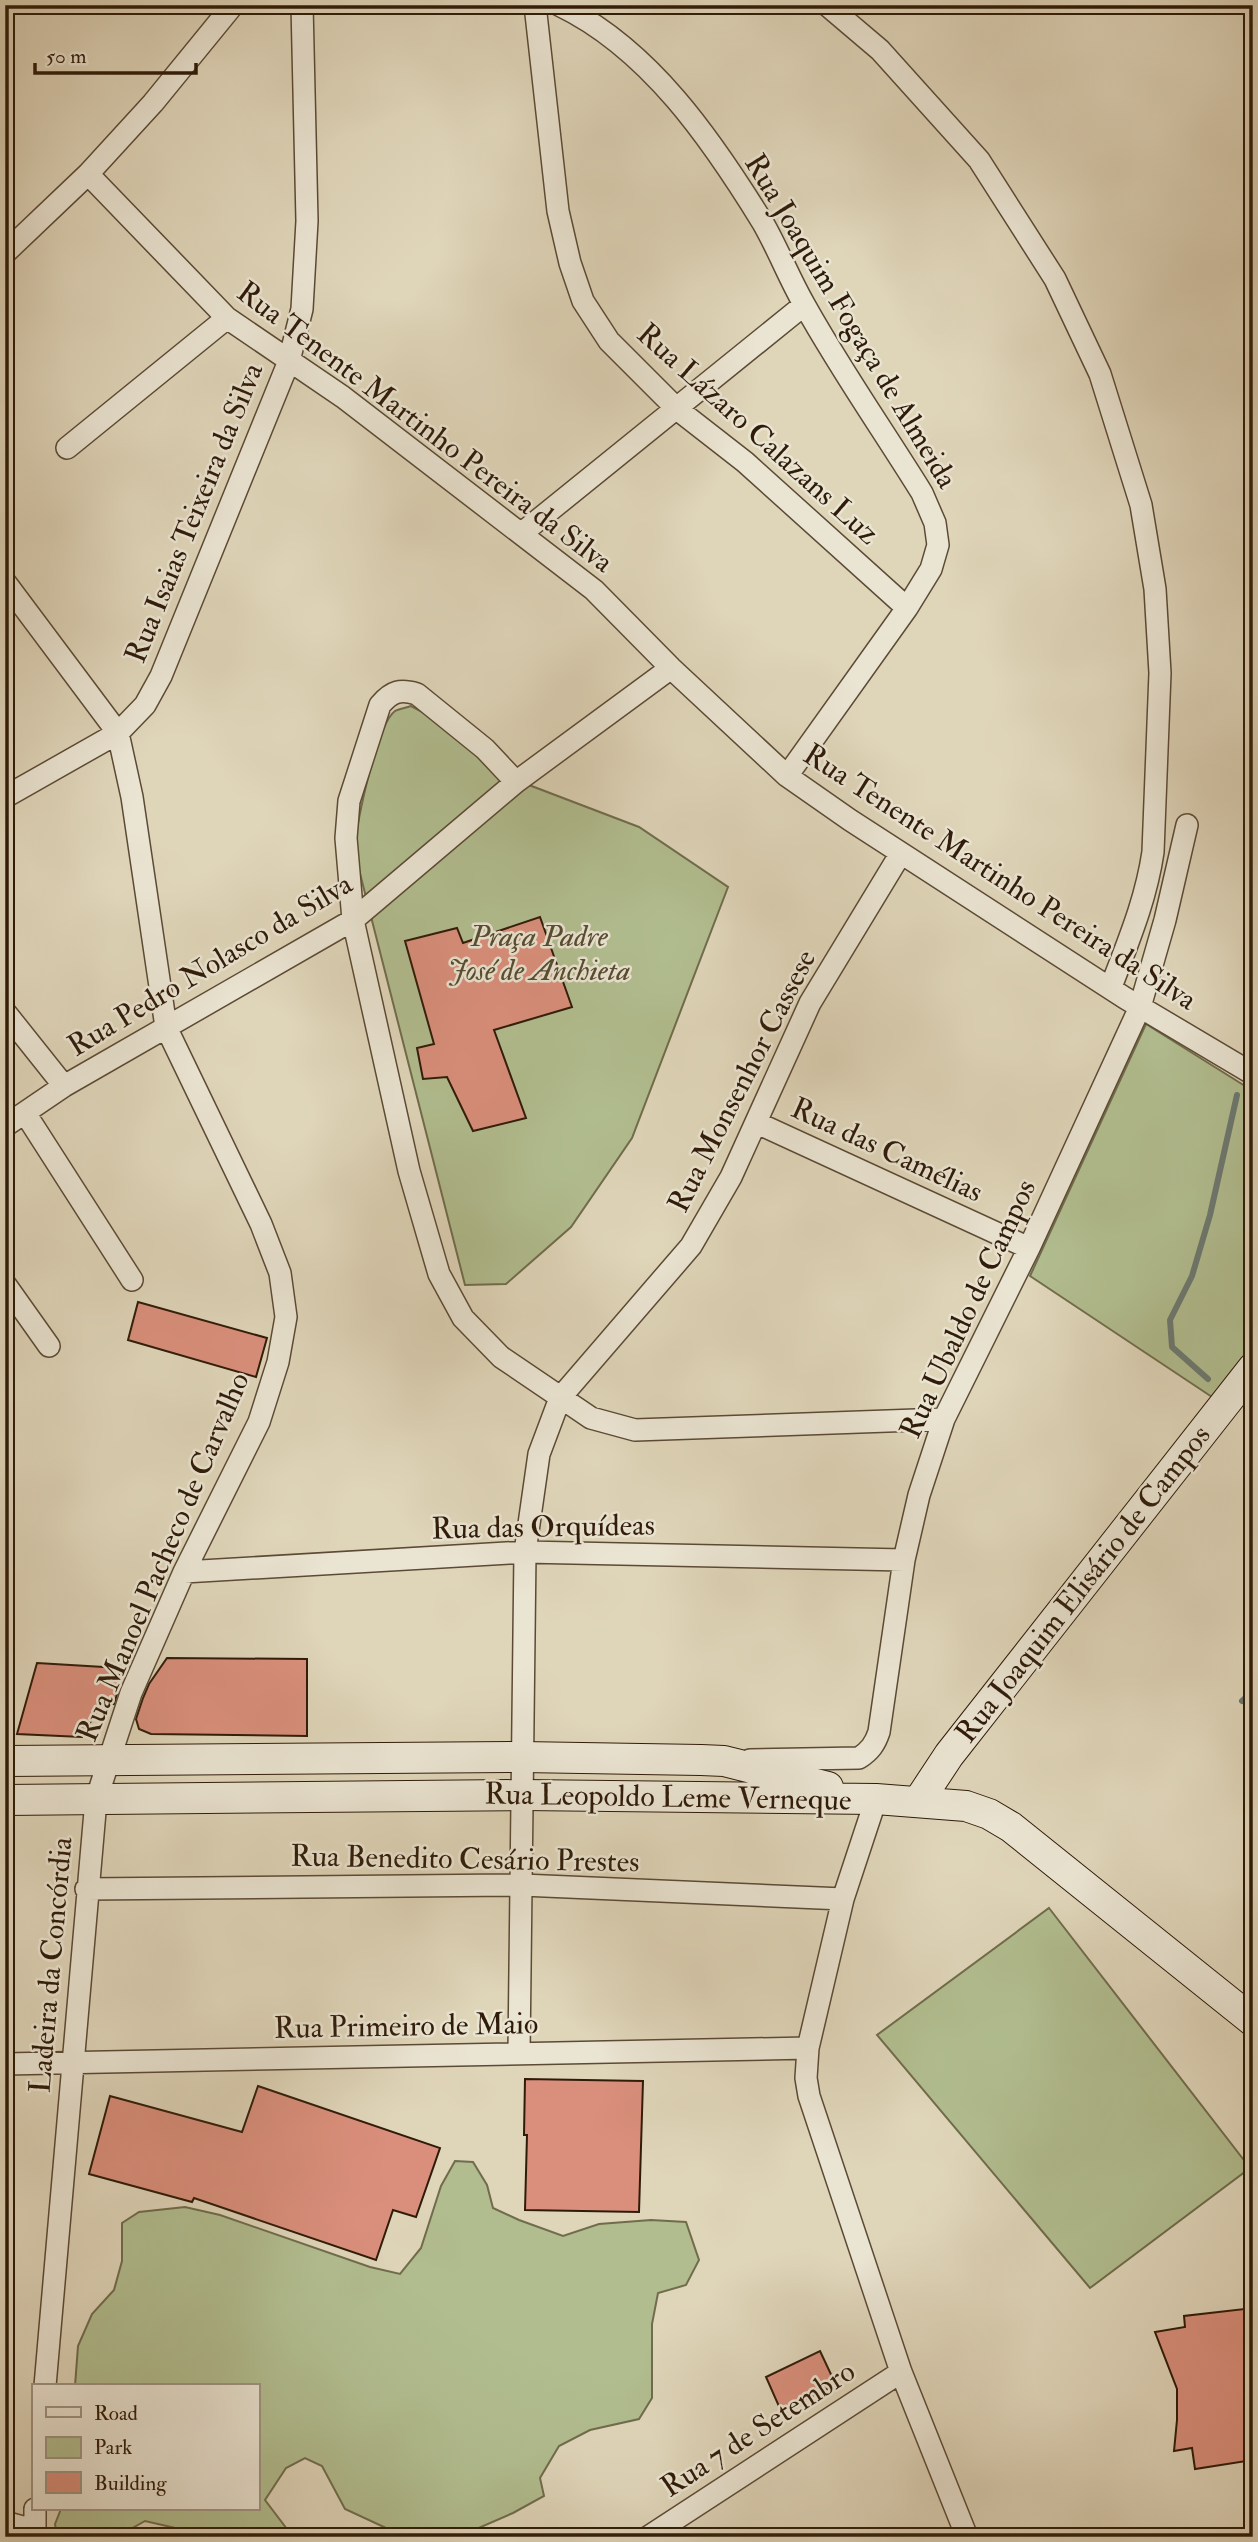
<svg xmlns="http://www.w3.org/2000/svg" width="1258" height="2542" font-family="'IM FELL Double Pica',serif">
<rect width="100%" height="100%" fill="#dfd5b9"/>
<filter id="stains"><feTurbulence type="fractalNoise" baseFrequency=".00286" numOctaves="4"/><feColorMatrix values="0 0 0 0 .2 0 0 0 0 .09 0 0 0 0 .02 0 0 0 .5 -.17"/></filter>
<radialGradient id="worn" r=".72"><stop offset=".6" stop-color="#630" stop-opacity="0"/><stop offset="1" stop-color="#630" stop-opacity=".3"/></radialGradient>
<path fill="#b1bd8f" stroke="#706c4c" stroke-width="2" d="M 411,706 L 430,716 L 529,785 L 639,827 L 728,887 L 632,1138 L 571,1227 L 506,1284 L 465,1285 L 354,850 C 357,824 376,725 395,711 C 399,709 406,708 411,706 Z
M 1146,1024 L 1253,1091 L 1253,1348 L 1215,1399 L 1030,1276 Z
M 1049,1908 L 1250,2168 L 1090,2288 L 877,2035 Z
M 455,2161 L 473,2162 L 487,2185 L 493,2208 L 519,2220 L 563,2236 L 599,2224 L 651,2220 L 686,2222 L 699,2260 L 686,2285 L 658,2293 L 652,2324 L 652,2398 L 639,2419 L 590,2430 L 559,2446 L 540,2478 L 544,2496 L 513,2513 L 458,2537 L 412,2534 L 386,2528 L 345,2509 L 322,2466 L 305,2458 L 286,2468 L 265,2500 L 293,2537 L 193,2537 L 184,2530 L 145,2521 L 122,2534 L 121,2537 L 57,2537 L 55,2524 L 61,2509 L 257,2509 L 257,2386 L 75,2386 L 78,2346 L 92,2314 L 114,2290 L 122,2261 L 122,2223 L 139,2212 L 185,2207 L 220,2215 L 370,2267 L 400,2274 L 421,2248 L 441,2186 Z"/>
<g fill="none" stroke-linecap="round" stroke-linejoin="round">
<path stroke="#6c7970" stroke-width="6" d="M 1208,1379 L 1172,1347 L 1170,1320 L 1192,1276 L 1210,1215 L 1237,1095
M 1249,1416 L 1253,1419
M 1242,1701 L 1253,1691"/>
</g>
<path fill="#da8f7c" stroke="#2f1b09" stroke-width="2" d="M 540,917 L 572,1007 L 494,1030 L 526,1118 L 473,1131 L 447,1077 L 423,1079 L 417,1048 L 434,1044 L 405,941 L 457,928 L 463,943 Z
M 138,1302 L 267,1338 L 256,1377 L 128,1340 Z
M 167,1658 L 307,1659 L 307,1736 L 151,1734 L 139,1729 L 136,1719 L 143,1698 L 149,1684 Z
M 37,1663 L 120,1668 L 118,1691 L 114,1704 L 102,1702 L 82,1737 L 17,1734 Z
M 525,2079 L 643,2081 L 639,2212 L 525,2210 L 527,2135 L 524,2135 Z
M 258,2086 L 440,2148 L 416,2217 L 393,2210 L 376,2260 L 194,2198 L 192,2202 L 89,2174 L 110,2096 L 242,2132 Z
M 1253,2308 L 1253,2460 L 1195,2469 L 1192,2448 L 1174,2451 L 1177,2420 L 1177,2389 L 1155,2332 L 1185,2327 L 1184,2316 Z
M 820,2351 L 836,2385 L 781,2411 L 766,2377 Z"/>
<g fill="none" stroke-linecap="round" stroke-linejoin="round">
<defs>
<path id="minor" d="M 535,5 L 558,211 L 570,263 L 583,301 L 609,341 L 677,409 L 745,462 L 907,608
M 559,5 C 649,48 712,140 763,223 C 778,249 789,278 804,304 C 840,369 883,430 922,493 L 935,523 L 938,545 L 931,569 L 907,608 L 787,776
M 827,5 L 880,50 L 979,160 L 1055,279 L 1100,374 L 1141,505 L 1155,589 L 1160,673 L 1153,852 C 1146,900 1128,942 1111,987
M 88,174 L 227,318 L 343,397 L 594,590 L 671,668 L 787,776 L 850,820 L 1125,998 L 1253,1074
M 5,253 L 88,174 L 153,103 L 233,5
M 67,448 L 227,318
M 522,533 L 804,305
M 5,582 L 118,733 L 132,797 L 166,1027 L 261,1224 L 280,1273 L 286,1317 L 278,1362 L 259,1422 L 184,1572 L 131,1693 L 96,1800 L 45,2386
M 516,782 L 485,749 L 417,694 C 400,689 392,691 380,705 L 349,801 L 346,838 L 353,920 L 409,1171 L 439,1274 L 463,1318 L 501,1357 L 591,1418 L 635,1430 L 944,1419
M 5,797 L 118,733 L 145,705 L 161,676 L 289,361 L 302,309 L 307,221 L 302,5
M 5,1012 L 64,1086
M 25,1113 L 132,1280
M 757,1123 L 1029,1248
M 5,1126 L 64,1086 L 353,920 L 516,782 L 671,668
M 5,1284 L 49,1346
M 184,1572 L 525,1552 L 904,1560
M 750,1760 L 859,1758 C 870,1751 875,1744 879,1732 L 904,1560 L 919,1495 L 944,1419 L 1029,1248 L 1140,1007 L 1165,920 L 1187,825
M 876,1799 L 843,1899 L 808,2048 L 806,2078 L 809,2096 L 901,2372 L 967,2537
M 86,1889 L 522,1885 L 843,1899
M 519,2053 L 525,1552 L 539,1454 L 560,1398 L 691,1246 L 731,1177 L 810,1003 L 901,853
M 5,2064 L 808,2048
M 5,2522 L 34,2530
M 35,2537 L 35,2509
M 648,2537 L 901,2372"/>
<path id="secondary" d="M 5,1761 L 522,1757 L 701,1760 L 724,1761 L 828,1787
M 5,1800 L 523,1795 L 876,1799 L 966,1806 L 989,1814 L 1011,1827 L 1253,2021
M 918,1802 L 949,1755 L 1253,1368"/>
</defs>
<use href="#minor" stroke="#5b4a35" stroke-width="24"/>
<use href="#secondary" stroke="#2f1b09" stroke-width="32"/>
<use href="#minor" stroke="#eae4d2" stroke-width="21"/>
<use href="#secondary" stroke="#eae4d2" stroke-width="30"/>
</g>
<g text-anchor="middle" dominant-baseline="central" stroke-width="5" stroke-linejoin="round" paint-order="stroke">
<g font-size="30" fill="#2f1b09" stroke="#eae4d2">
<text transform="translate(851 321) rotate(59)">Rua Joaquim Fogaça de Almeida</text>
<text transform="translate(425 427) rotate(37)">Rua Tenente Martinho Pereira da Silva</text>
<text transform="translate(758 434) rotate(42)">Rua Lázaro Calazans Luz</text>
<text transform="translate(194 513) rotate(-68)">Rua Isaias Teixeira da Silva</text>
<text transform="translate(1000 877) rotate(33)">Rua Tenente Martinho Pereira da Silva</text>
<text transform="translate(210 965) rotate(-31)">Rua Pedro Nolasco da Silva</text>
<text transform="translate(742 1081) rotate(-63)">Rua Monsenhor Cassese</text>
<text transform="translate(887 1150) rotate(25)">Rua das Camélias</text>
<text transform="translate(968 1309) rotate(-65)">Rua Ubaldo de Campos</text>
<text transform="translate(543 1527) rotate(-1)">Rua das Orquídeas</text>
<text transform="translate(163 1557) rotate(-67)">Rua Manoel Pacheco de Carvalho</text>
<text transform="translate(1083 1584) rotate(-52)">Rua Joaquim Elisário de Campos</text>
<text transform="translate(668 1797) rotate(1)">Rua Leopoldo Leme Verneque</text>
<text transform="translate(465 1859) rotate(1)">Rua Benedito Cesário Prestes</text>
<text transform="translate(51 1965) rotate(-85)">Ladeira da Concórdia</text>
<text transform="translate(406 2026) rotate(-1)">Rua Primeiro de Maio</text>
<text transform="translate(758 2429) rotate(-33)">Rua 7 de Setembro</text>
</g>
<g font-size="30" font-style="italic" fill="#564c31" stroke="#eae4d2">
<text x="539" y="936">Praça Padre<tspan x="539" dy="34">José de Anchieta</tspan></text>
</g>
</g>
<rect width="1258" height="2542" fill="none" stroke="#dfd5b9" stroke-width="28"/>
<rect x="7" y="7" width="1244" height="2528" fill="none" stroke="#2f1b09" stroke-width="3.5"/>
<rect x="14" y="14" width="1230" height="2514" fill="none" stroke="#2f1b09" stroke-width="2"/>
<rect x="32" y="2384" width="228" height="126" fill="#eae4d2" stroke="#9f9482" stroke-width="2"/>
<rect x="46" y="2407" width="35" height="10" fill="#eae4d2" stroke="#9f9482" stroke-width="2"/>
<text x="94" y="2420" font-size="21" fill="#2f1b09">Road</text>
<rect x="46" y="2437" width="35" height="21" fill="#b1bd8f" stroke="#9f9482" stroke-width="2"/>
<text x="94" y="2454" font-size="21" fill="#2f1b09">Park</text>
<rect x="46" y="2472" width="35" height="21" fill="#da8f7c" stroke="#9f9482" stroke-width="2"/>
<text x="94" y="2490" font-size="21" fill="#2f1b09">Building</text>
<path d="M35 63v10h161v-10" fill="none" stroke="#2f1b09" stroke-width="3.5"/>
<text x="46" y="63" font-size="21" fill="#2f1b09" stroke="#eae4d2" stroke-width="5" paint-order="stroke">50 m</text>
<rect width="100%" height="100%" filter="url(#stains)"/>
<rect width="100%" height="100%" fill="url(#worn)"/>
</svg>
